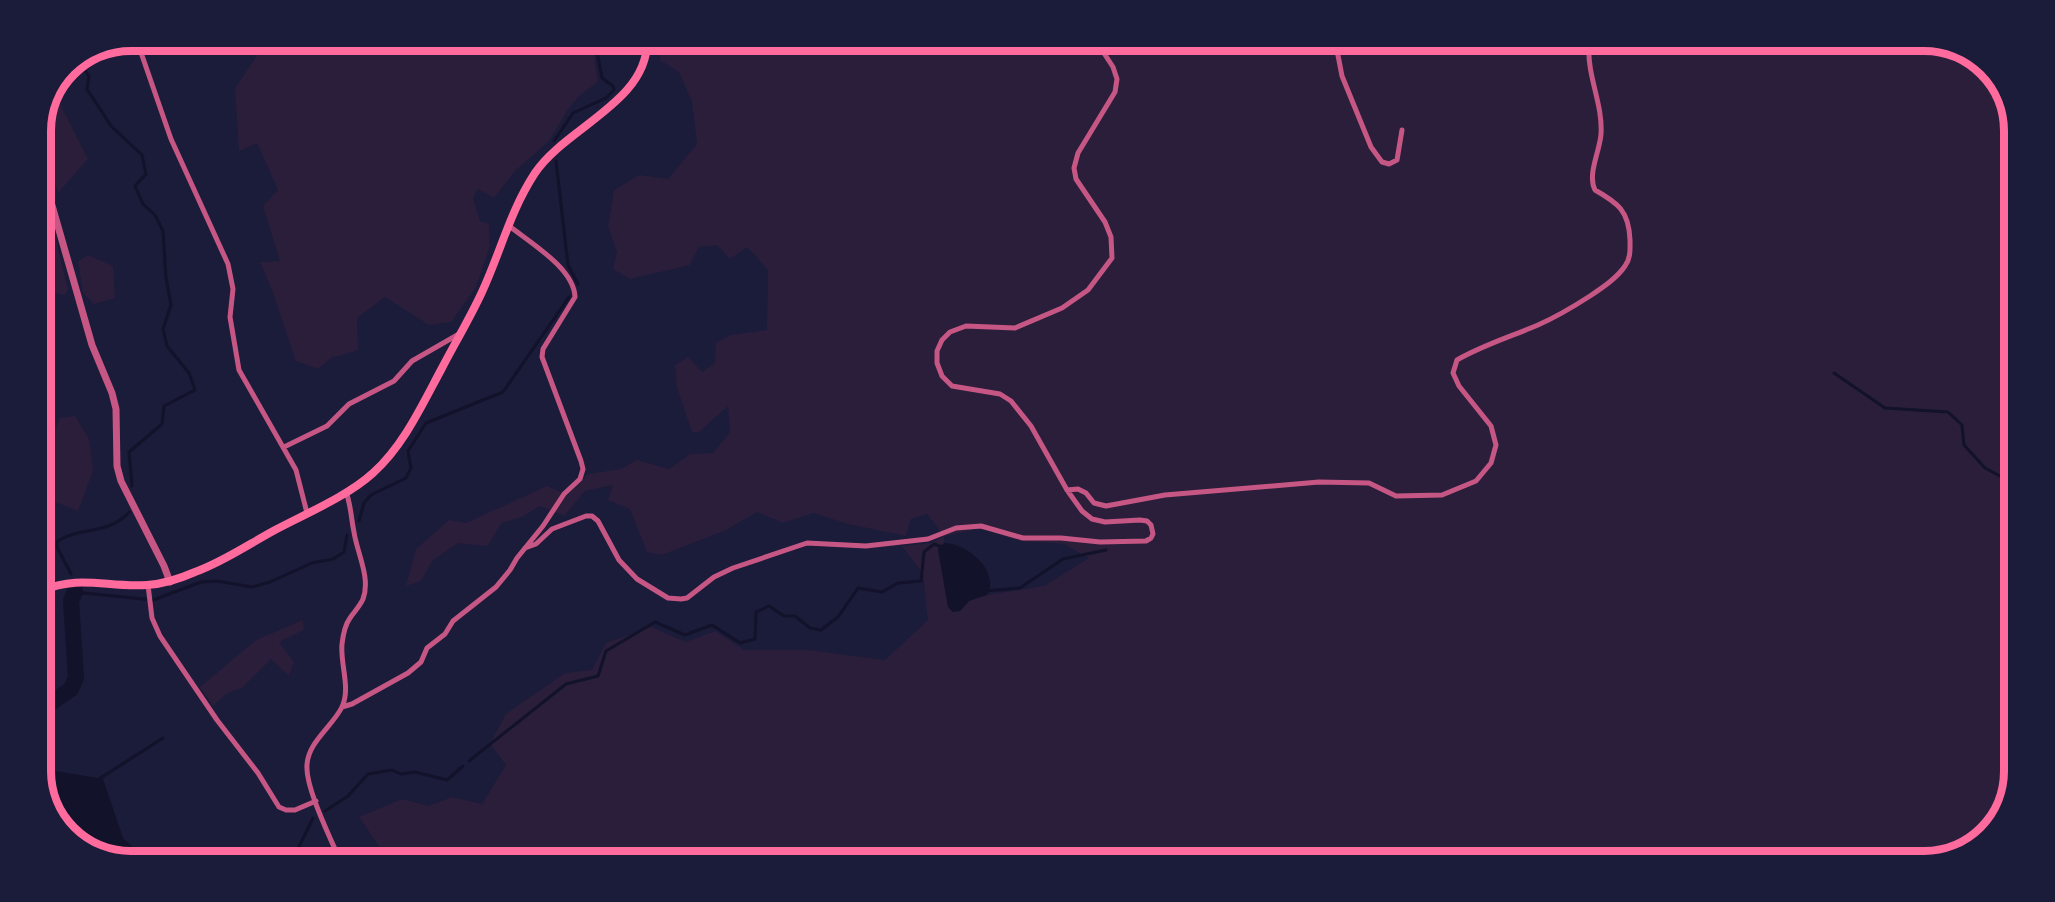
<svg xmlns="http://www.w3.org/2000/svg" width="2055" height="902" font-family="'Varela Round',sans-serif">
<rect width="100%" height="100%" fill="#1b1b3a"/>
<path fill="#2a1e3b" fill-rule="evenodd" d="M 267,41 L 592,42 L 598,82 L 580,95 L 568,109 L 549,141 L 515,171 L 494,198 L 478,189 L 473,198 L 480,221 L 489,224 L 490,246 L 476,287 L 451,322 L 429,325 L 385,297 L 357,318 L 358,350 L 331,358 L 318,369 L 296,361 L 272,290 L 260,262 L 280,261 L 263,206 L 278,190 L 257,143 L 239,151 L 235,88 Z
M 660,42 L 1958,47 L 1996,76 L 2014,125 L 2008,805 L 1975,846 L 1924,861 L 444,856 L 442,854 L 440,856 L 393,856 L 379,846 L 359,817 L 402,799 L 429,806 L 452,797 L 482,804 L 506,765 L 490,744 L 506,714 L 565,673 L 592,670 L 606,643 L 651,627 L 686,642 L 715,631 L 744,650 L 807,650 L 885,660 L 928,620 L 923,574 L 902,546 L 931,543 L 944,536 L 927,514 L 911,519 L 906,536 L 848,524 L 813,513 L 783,523 L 757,512 L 726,530 L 662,555 L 647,552 L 630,509 L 608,500 L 613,485 L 585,491 L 564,516 L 540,506 L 522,517 L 501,523 L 488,546 L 458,543 L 433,560 L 421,581 L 406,586 L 416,549 L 449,520 L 466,523 L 547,486 L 568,495 L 588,474 L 621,469 L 637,460 L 669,469 L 690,454 L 713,453 L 730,432 L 728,406 L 699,432 L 692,432 L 677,388 L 675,365 L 688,357 L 702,372 L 715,363 L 716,343 L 731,335 L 767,330 L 768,270 L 747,247 L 730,259 L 717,245 L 699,247 L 690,265 L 630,279 L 613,269 L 617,252 L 608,227 L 614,190 L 639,175 L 668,179 L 697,144 L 692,102 L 679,72 L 660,60 ZM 983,528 L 1019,541 L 1064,544 L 1089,558 L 1044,586 L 987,595 L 969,601 L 960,611 L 948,607 L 938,549 L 944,543 L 944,536 Z
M 53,98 L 57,98 L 88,159 L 58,193 L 41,133 L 41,125 Z
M 41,230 L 56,240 L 68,290 L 65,295 L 41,290 Z
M 88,255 L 113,266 L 115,298 L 94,304 L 83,293 L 78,261 Z
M 75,416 L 89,439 L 93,471 L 78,511 L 48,499 L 41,503 L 41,437 L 56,430 L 59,418 Z
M 303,620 L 304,630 L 279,642 L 294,662 L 289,676 L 271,659 L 243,687 L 226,694 L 213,706 L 200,687 L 256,640 Z"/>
<path fill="#12122b" d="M 944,543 C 963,544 987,560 990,581 C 991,585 989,590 987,595 L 969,601 L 960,611 L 953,612 L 948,607 L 938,549 Z
M 41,752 L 50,770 L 103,779 L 123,838 L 141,855 L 97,855 L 59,826 L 41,777 Z"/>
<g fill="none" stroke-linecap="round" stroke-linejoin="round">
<path stroke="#12122b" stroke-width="3" d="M 79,62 L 89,76 L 87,89 L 111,126 L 142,155 L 146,174 L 135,186 L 143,204 L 155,215 L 163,231 L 166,278 L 171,305 L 163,329 L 167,346 L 189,373 L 195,390 L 164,406 L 162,424 L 129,452 L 132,486
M 554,141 L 573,113 L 606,98 L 614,90 L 613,86 L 602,78 L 595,42
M 556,161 L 568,265 L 578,284
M 1834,373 L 1885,408 L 1948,412 L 1962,425 L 1964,445 L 1985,468 L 2011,482
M 359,521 L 364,503 L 371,495 L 406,478 L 411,468 L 408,451 L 426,423 L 503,392 L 569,297
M 71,574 L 57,547 L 57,542 C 76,527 110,535 129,512
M 985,591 L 1020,588 L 1063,559 L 1106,550
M 74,596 L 84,593 L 153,600 L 201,582 L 217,581 L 252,587 L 270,582 L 312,563 L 333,559 L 344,552 L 347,535
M 469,761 L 566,684 L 598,676 L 606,651 L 655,622 L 685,635 L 712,625 L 740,643 L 755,639 L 756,612 L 769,606 L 784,616 L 795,616 L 810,628 L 821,630 L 838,617 L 858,588 L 882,592 L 898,583 L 921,581 L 924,552 L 934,544 L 942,547
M 99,779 L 163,738
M 325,811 L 348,796 L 368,774 L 392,770 L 401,774 L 415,772 L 447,780 L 463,766
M 295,855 L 313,818"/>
<path stroke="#12122b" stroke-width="16" d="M 41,710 L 71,689 L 76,678 L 71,601 L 75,591"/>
<path stroke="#c65784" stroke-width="5" d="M 137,41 L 171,139 L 228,264 L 233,289 L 230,317 L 239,370 L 296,470 L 307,513
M 1336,45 L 1342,76 L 1371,147 L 1382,162 L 1389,164 L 1397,160 L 1402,130
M 284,447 L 327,426 L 349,404 L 394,381 L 412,361 L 459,334
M 1067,490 L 1078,489 L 1086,493 L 1094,503 L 1106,506 L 1165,495 L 1319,482 L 1369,483 L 1396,496 L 1442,495 L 1476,481 L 1491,463 L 1496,445 L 1491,426 L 1459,386 L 1453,373 L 1457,360 C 1483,345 1510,337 1538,325 C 1556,317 1573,307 1590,296 C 1602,288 1617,278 1625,266 C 1631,258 1630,249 1630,240 C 1629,211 1618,203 1595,190 C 1587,174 1600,151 1601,134 C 1603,104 1587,76 1589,46
M 525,548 L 536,544 L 552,529 L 586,516 L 592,516 L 598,521 L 619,560 L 637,579 L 668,598 L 681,599 L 687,598 L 714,577 L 733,568 L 807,543 L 866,546 L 928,539 L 956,528 L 981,526 L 1023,538 L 1061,538 L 1100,542 L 1146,541 L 1151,538 L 1153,534 L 1151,525 L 1147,521 L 1140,520 L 1105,522 L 1092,519 L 1082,511 L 1067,490 L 1031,426 L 1011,401 L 1000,394 L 952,386 L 942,376 L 937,363 L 937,351 L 942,340 L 950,332 L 966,326 L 1015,328 L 1062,308 L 1088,290 L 1112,258 L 1111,237 L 1105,222 L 1076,179 L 1074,168 L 1078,153 L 1115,92 L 1117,79 L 1113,67 L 1098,44
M 148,585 L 152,618 L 160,636 L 217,720 L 258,773 L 279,807 L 286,810 L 295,810 L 316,801
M 342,707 L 352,704 L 408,673 L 421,662 L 427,648 L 445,634 L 453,621 L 496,587 L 510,570 L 517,558 L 543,526 L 564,494 L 580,479 L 583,469 L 581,461 L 542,357 L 543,349 L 575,297 C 574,268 529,242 508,225
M 338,856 C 329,835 305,786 307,765 C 308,742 332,727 342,707 C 351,688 340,664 342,644 C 343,635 345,625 350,618 C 354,612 360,606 363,599 C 371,578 357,553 354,532 C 351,518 351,505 346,492"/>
<path stroke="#c65784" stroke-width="7" d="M 41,167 L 92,345 L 112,393 L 116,409 L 117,466 L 121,481 L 164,566 L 170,582"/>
<path stroke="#ff6b9d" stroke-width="8" d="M 41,591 C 80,574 107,588 147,585 C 165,584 179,579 195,572 C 223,562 249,544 275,530 C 305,514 348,496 373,473 C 404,445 422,405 442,368 C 455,343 470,318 482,292 C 501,251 510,211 535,173 C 565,128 647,102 647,42"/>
</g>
<path d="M0 0H2055V902H0ZM131 51H1924A80 80 0 0 1 2004 131V771A80 80 0 0 1 1924 851H131A80 80 0 0 1 51 771V131A80 80 0 0 1 131 51Z" fill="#1b1b3a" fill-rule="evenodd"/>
<path fill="none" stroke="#ff6b9d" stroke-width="8" d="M131 51H1924A80 80 0 0 1 2004 131V771A80 80 0 0 1 1924 851H131A80 80 0 0 1 51 771V131A80 80 0 0 1 131 51Z"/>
</svg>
